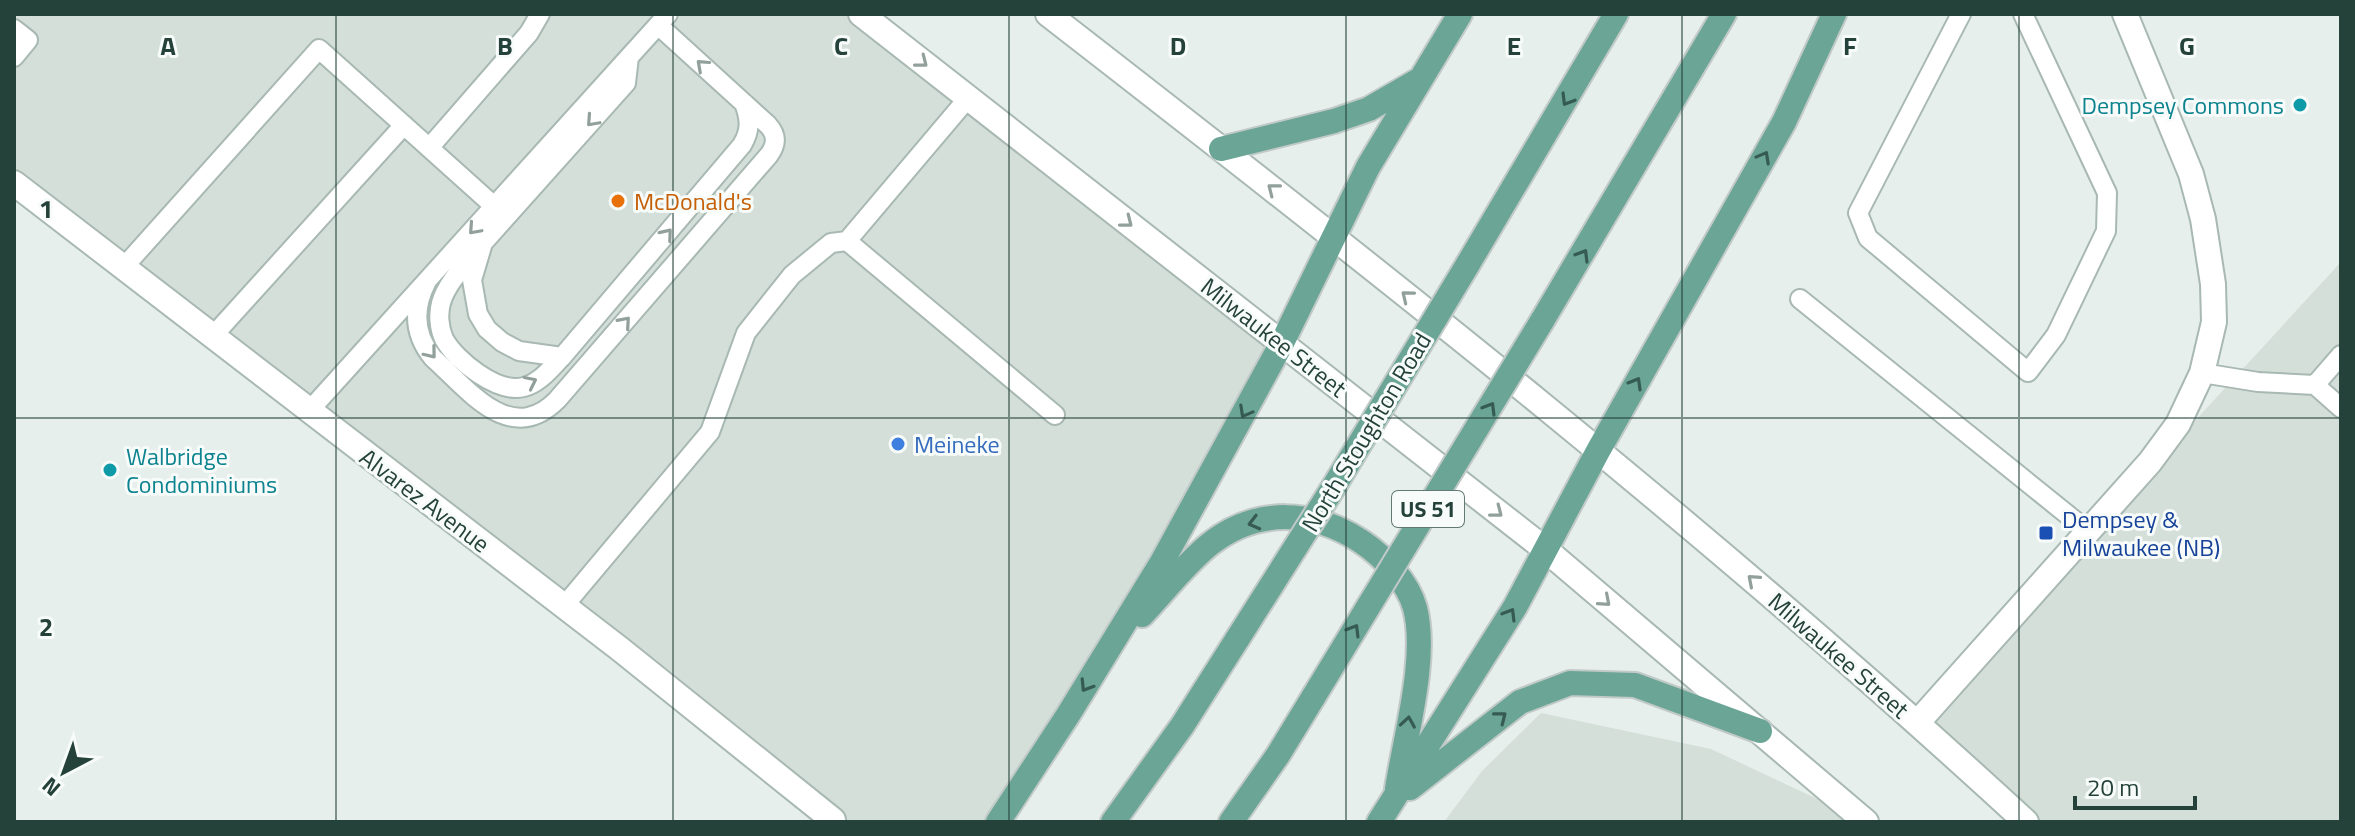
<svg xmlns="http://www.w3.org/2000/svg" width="2355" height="836" font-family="'Titillium Web',sans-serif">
<rect width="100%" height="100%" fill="#e6efeb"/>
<path fill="#d4dfda" d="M 14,14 L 861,14 L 1282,343 L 998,822 L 835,822 L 14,183 Z
M 2341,262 L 2341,822 L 2027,822 L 1918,722 Z
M 1541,713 L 1711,749 L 1866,822 L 1444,822 L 1482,771 Z"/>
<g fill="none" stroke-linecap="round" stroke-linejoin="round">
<defs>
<path id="service" d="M 1961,14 L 1858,213 L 1868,238 L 2028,372 L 2056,335 L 2106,231 L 2107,193 L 2023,14
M 14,29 L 28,40 L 14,57
M 429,148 L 529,33 L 540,14
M 847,241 L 1055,415
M 483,243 C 470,260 447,281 441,303 C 438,314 439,328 444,339 C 456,361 498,394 524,387 C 540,383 551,368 562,357 L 742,145 C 751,130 750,119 744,103
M 123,268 L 319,49 L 494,206
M 427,281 C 413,308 413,334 433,358 C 468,389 510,447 557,400 L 769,155 C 777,144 777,135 768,125 L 658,25
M 1800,299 L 2089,532
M 212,337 L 404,125
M 562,357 L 519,351 L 502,342 L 487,329 L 478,314 L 472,280 L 483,243 L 626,83 L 629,57
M 2202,373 L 2258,382 L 2315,385 L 2341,408
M 2315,385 L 2341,355
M 309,411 L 668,14
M 564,606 L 710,432 L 746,333 L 792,275 L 831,243 L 847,241 L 968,98"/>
<path id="minor" d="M 14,183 L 620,649 L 833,820"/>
<path id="tertiary" d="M 861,14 L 1546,550 L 1866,822
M 1048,14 C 1382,273 1715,535 2026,822
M 1918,722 L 2150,462 L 2178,424 L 2202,373 L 2214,322 L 2213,284 L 2203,219 L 2191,174 L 2125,14"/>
<path id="primary" d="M 1221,149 L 1334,121 L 1369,109 L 1419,80
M 1468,264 L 1616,14
M 1542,321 L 1724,14
M 1142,615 C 1164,592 1185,564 1210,544 C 1257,507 1314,510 1362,542 C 1383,556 1408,582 1415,608 C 1428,658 1405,737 1397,789
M 1410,788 L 1520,702 L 1570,683 L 1635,685 L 1760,731
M 998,822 L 1068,715 L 1162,562 L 1282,343 L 1368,167 L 1460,14
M 1113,822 L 1182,726 L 1238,638
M 1231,822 L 1278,755 L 1314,696
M 1379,822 L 1515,607 L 1598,451 L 1784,122 L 1834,14"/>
</defs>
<use href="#service" stroke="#a8b8b2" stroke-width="22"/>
<use href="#minor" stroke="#a8b8b2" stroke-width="28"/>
<use href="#tertiary" stroke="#a8b8b2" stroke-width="28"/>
<use href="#primary" stroke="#c2cac8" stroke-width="28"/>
<use href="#service" stroke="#fff" stroke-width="18"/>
<use href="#minor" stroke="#fff" stroke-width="24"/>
<use href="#tertiary" stroke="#fff" stroke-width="24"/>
<use href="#primary" stroke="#6aa596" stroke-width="24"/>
<defs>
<path id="primary-bridge" d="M 1238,638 L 1333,488 L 1468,264
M 1314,696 L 1542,321"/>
</defs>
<use href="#primary-bridge" stroke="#c2cac8" stroke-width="28" stroke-linecap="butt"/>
<use href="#primary-bridge" stroke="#6aa596" stroke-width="24"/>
</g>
<defs><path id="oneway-chevron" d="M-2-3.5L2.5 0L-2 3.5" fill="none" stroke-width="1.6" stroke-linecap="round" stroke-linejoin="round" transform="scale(2)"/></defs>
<g stroke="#92a09c">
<use href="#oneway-chevron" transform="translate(922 62) rotate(38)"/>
<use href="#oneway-chevron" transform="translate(702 65) rotate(-138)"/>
<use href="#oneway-chevron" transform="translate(592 121) rotate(132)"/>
<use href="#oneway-chevron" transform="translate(1273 189) rotate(-142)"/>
<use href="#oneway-chevron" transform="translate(1127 222) rotate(38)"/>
<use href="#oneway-chevron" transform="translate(474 229) rotate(132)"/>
<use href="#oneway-chevron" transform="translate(667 234) rotate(-50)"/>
<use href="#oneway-chevron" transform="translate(1407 296) rotate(-141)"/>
<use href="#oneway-chevron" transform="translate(625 322) rotate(-49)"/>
<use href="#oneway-chevron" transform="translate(431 353) rotate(51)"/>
<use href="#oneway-chevron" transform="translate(531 382) rotate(-26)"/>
<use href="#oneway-chevron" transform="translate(1497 512) rotate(38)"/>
<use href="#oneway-chevron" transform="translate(1753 580) rotate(-139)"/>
<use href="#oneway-chevron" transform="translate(1605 601) rotate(41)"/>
</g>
<g stroke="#365b51">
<use href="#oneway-chevron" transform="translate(1567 100) rotate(121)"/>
<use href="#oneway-chevron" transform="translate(1764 157) rotate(-61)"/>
<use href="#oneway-chevron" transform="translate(1583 255) rotate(-59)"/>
<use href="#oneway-chevron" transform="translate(1636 383) rotate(-60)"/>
<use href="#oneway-chevron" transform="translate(1490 408) rotate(-59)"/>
<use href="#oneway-chevron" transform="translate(1245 412) rotate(119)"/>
<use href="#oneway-chevron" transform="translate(1254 523) rotate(165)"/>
<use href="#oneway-chevron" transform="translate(1510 614) rotate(-59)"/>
<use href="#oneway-chevron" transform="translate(1354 630) rotate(-59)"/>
<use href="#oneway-chevron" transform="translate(1086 686) rotate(122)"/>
<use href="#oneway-chevron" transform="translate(1501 717) rotate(-38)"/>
<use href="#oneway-chevron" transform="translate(1408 722) rotate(-81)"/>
</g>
<path fill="none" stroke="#24423a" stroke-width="2" stroke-opacity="0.55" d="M 336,14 L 336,822M 673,14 L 673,822M 1009,14 L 1009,822M 1346,14 L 1346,822M 1682,14 L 1682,822M 2019,14 L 2019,822M 14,418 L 2341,418"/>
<g fill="#0f9aa8" stroke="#f7fbf9" stroke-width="3">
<circle cx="2300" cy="105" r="8"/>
<circle cx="110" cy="470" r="8"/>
</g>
<circle fill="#e8710a" stroke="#f7fbf9" stroke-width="3" cx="618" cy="201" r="8"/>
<circle fill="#3f7fe0" stroke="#f7fbf9" stroke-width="3" cx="898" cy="444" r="8"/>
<rect fill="#1a4fb4" stroke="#f7fbf9" stroke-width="3" x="2038" y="525" width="16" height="16" rx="4"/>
<g text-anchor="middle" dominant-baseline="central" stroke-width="6" stroke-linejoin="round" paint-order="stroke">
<rect fill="#f7fbf9" stroke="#637a73" stroke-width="2" x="1392" y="491" width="72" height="36" rx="6"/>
<g font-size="22" font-weight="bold" fill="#24423a">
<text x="1428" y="509">US 51</text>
</g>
<g font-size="24" fill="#0d838f" stroke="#f7fbf9" text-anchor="end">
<text x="2284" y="105">Dempsey Commons</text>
<text x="126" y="456" text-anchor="start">Walbridge<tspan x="126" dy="28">Condominiums</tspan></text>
</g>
<g font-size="24" fill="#c56008" stroke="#f7fbf9" text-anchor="start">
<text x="634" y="201">McDonald's</text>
</g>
<g font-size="24" fill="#24423a" stroke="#f7fbf9">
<text transform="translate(1274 337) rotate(38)">Milwaukee Street</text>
<text transform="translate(1366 432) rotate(-59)">North Stoughton Road</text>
<text transform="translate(425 500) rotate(37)">Alvarez Avenue</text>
<text transform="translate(1839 655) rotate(41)">Milwaukee Street</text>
</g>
<g font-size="24" fill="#366cbe" stroke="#f7fbf9" text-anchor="start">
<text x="914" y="444">Meineke</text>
</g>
<g font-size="24" fill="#164399" stroke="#f7fbf9" text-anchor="start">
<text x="2062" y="519">Dempsey &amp;<tspan x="2062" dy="28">Milwaukee (NB)</tspan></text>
</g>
</g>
<g font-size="26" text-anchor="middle" font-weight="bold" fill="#24423a" stroke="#f7fbf9" stroke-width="6" stroke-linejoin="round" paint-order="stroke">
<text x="168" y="55">A</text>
<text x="505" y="55">B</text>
<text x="841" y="55">C</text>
<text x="1178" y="55">D</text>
<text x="1514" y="55">E</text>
<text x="1850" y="55">F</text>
<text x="2187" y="55">G</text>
<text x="46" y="218">1</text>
<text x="46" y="636">2</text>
</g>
<rect width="2355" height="836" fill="none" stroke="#24423a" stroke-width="32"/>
<g transform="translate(64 772) rotate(221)" stroke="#f7fbf9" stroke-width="6" paint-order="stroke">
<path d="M0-6L14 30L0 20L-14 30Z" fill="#24423a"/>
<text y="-12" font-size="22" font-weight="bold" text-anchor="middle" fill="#24423a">N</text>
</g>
<path d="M2075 796v12h120v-12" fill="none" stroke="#24423a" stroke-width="4"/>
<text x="2087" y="796" font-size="24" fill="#24423a" stroke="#f7fbf9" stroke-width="6" paint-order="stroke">20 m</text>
</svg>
